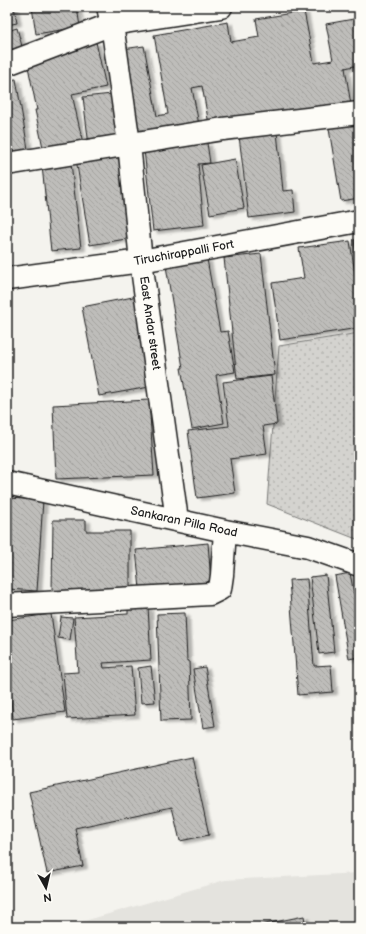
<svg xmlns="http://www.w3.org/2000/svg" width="366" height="934" font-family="'Balsamiq Sans',sans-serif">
<defs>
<pattern id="park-dots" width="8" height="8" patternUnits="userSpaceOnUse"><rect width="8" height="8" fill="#d4d3cf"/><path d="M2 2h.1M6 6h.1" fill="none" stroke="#b5b5b1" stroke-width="1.8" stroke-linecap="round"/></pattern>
<pattern id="building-back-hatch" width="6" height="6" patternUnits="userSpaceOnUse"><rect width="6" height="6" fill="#bebdba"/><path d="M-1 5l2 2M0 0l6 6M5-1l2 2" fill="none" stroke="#a3a29f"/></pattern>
<filter id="shadow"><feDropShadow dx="4.5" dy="2.5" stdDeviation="1" flood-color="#0004"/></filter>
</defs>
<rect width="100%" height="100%" fill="#f4f3ee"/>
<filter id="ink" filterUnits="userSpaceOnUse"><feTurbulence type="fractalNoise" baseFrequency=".025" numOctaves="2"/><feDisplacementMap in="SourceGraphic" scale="8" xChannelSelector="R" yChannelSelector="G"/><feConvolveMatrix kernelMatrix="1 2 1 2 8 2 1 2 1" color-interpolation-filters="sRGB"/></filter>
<g filter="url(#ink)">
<path fill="#e4e3de" d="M 359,873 L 359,927 L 86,927 L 81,922 L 225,880 Z"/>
<path fill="url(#park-dots)" stroke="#787876" d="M 359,333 L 359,540 L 267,504 L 279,346 Z"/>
<path fill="url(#building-back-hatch)" stroke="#1c1c1c" filter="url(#shadow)" d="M 7,7 L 14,7 L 17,23 L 7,25 Z
M 32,7 L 77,7 L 80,27 L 36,34 Z
M 304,11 L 314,63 L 333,60 L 326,24 L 359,18 L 359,65 L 345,68 L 351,105 L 210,130 L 202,86 L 192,88 L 200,130 L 139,141 L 123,49 L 144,46 L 157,116 L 168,114 L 154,35 L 228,22 L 231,42 L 259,37 L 256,19 Z
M 17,28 L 23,50 L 7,55 L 7,31 Z
M 96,42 L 106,87 L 72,94 L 84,148 L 45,157 L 35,110 L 37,110 L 26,57 Z
M 16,79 L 28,149 L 7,153 L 7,80 Z
M 112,94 L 117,143 L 89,146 L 83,97 Z
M 359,118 L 359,198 L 341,201 L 328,123 Z
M 277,132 L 283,191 L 293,190 L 295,212 L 249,218 L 239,136 Z
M 207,143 L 210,163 L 198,164 L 204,225 L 153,231 L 144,150 Z
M 118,153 L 132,238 L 90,245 L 76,159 Z
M 235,159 L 244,208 L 210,214 L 201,165 Z
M 71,163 L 81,248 L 51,251 L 42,166 Z
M 359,239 L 359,273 L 354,240 Z
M 350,241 L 359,300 L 359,328 L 280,340 L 272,283 L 304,278 L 299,248 Z
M 261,254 L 275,375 L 237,379 L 224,258 Z
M 207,259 L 220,332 L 228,331 L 235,372 L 216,375 L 224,423 L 192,429 L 181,368 L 183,368 L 166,266 Z
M 138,296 L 155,386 L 99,396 L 82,307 Z
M 271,376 L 277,424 L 263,426 L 267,454 L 230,459 L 235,493 L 197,498 L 188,431 L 229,426 L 223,382 Z
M 149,400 L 154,475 L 56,479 L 53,405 Z
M 7,498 L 43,500 L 37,591 L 7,589 Z
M 53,520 L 86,520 L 86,531 L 130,531 L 130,590 L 84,590 L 83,592 L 52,592 Z
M 208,543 L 211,582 L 140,589 L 136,550 Z
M 350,573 L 354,594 L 359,593 L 359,657 L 349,659 L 335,576 Z
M 326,575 L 334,652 L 319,654 L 310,577 Z
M 307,579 L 314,666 L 331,665 L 333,692 L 298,695 L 289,580 Z
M 148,607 L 151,660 L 103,663 L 104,668 L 131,666 L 135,715 L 67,719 L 63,673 L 78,672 L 74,617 L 128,614 L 128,608 Z
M 185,613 L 187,661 L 189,661 L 191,720 L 161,721 L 157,614 Z
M 51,614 L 65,712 L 13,719 L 7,664 L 7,620 Z
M 61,617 L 73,618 L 70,640 L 58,638 Z
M 151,666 L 155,702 L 141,703 L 138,668 Z
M 205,667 L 215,726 L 203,728 L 193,669 Z
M 357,749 L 359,749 L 359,770 Z
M 192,757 L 209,835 L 180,841 L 172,807 L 75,828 L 83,866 L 47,873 L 29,792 Z
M 304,916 L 306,927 L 250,927 Z"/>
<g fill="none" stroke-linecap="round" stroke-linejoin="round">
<defs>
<path id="minor" d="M 108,7 L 112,24 L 129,144 L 141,261 L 177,520
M 7,64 L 112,24 L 221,7
M 7,164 L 223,129 L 359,113
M 7,483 L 225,531 L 308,547 L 359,565
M 7,605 L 210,594 L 220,589 L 222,575 L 225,531"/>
<path id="tertiary" d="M 7,279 L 141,261 L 359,221"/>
</defs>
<use href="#minor" stroke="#1c1c1c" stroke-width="25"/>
<use href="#tertiary" stroke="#1c1c1c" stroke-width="25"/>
<use href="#minor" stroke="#fdfcf7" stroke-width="22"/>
<use href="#tertiary" stroke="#fdfcf7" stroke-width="22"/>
</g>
</g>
<g text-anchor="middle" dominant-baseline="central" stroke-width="4" stroke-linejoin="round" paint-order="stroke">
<g font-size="12" fill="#1c1c1c" stroke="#fdfcf7">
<text transform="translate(184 253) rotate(-10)">Tiruchirappalli Fort</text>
<text transform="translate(150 323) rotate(82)">East Andar street</text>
<text transform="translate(184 522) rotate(12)">Sankaran Pilla Road</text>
</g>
</g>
<rect width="366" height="934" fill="none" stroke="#fdfcf7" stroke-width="24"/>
<rect x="12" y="12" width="342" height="910" fill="none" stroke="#1c1c1c" stroke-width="1.5" filter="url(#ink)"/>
<g transform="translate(46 888) rotate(172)" stroke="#fdfcf7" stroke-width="3" paint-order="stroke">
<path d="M0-3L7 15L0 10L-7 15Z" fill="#1c1c1c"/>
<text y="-6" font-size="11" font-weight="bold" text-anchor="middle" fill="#1c1c1c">N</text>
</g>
</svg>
